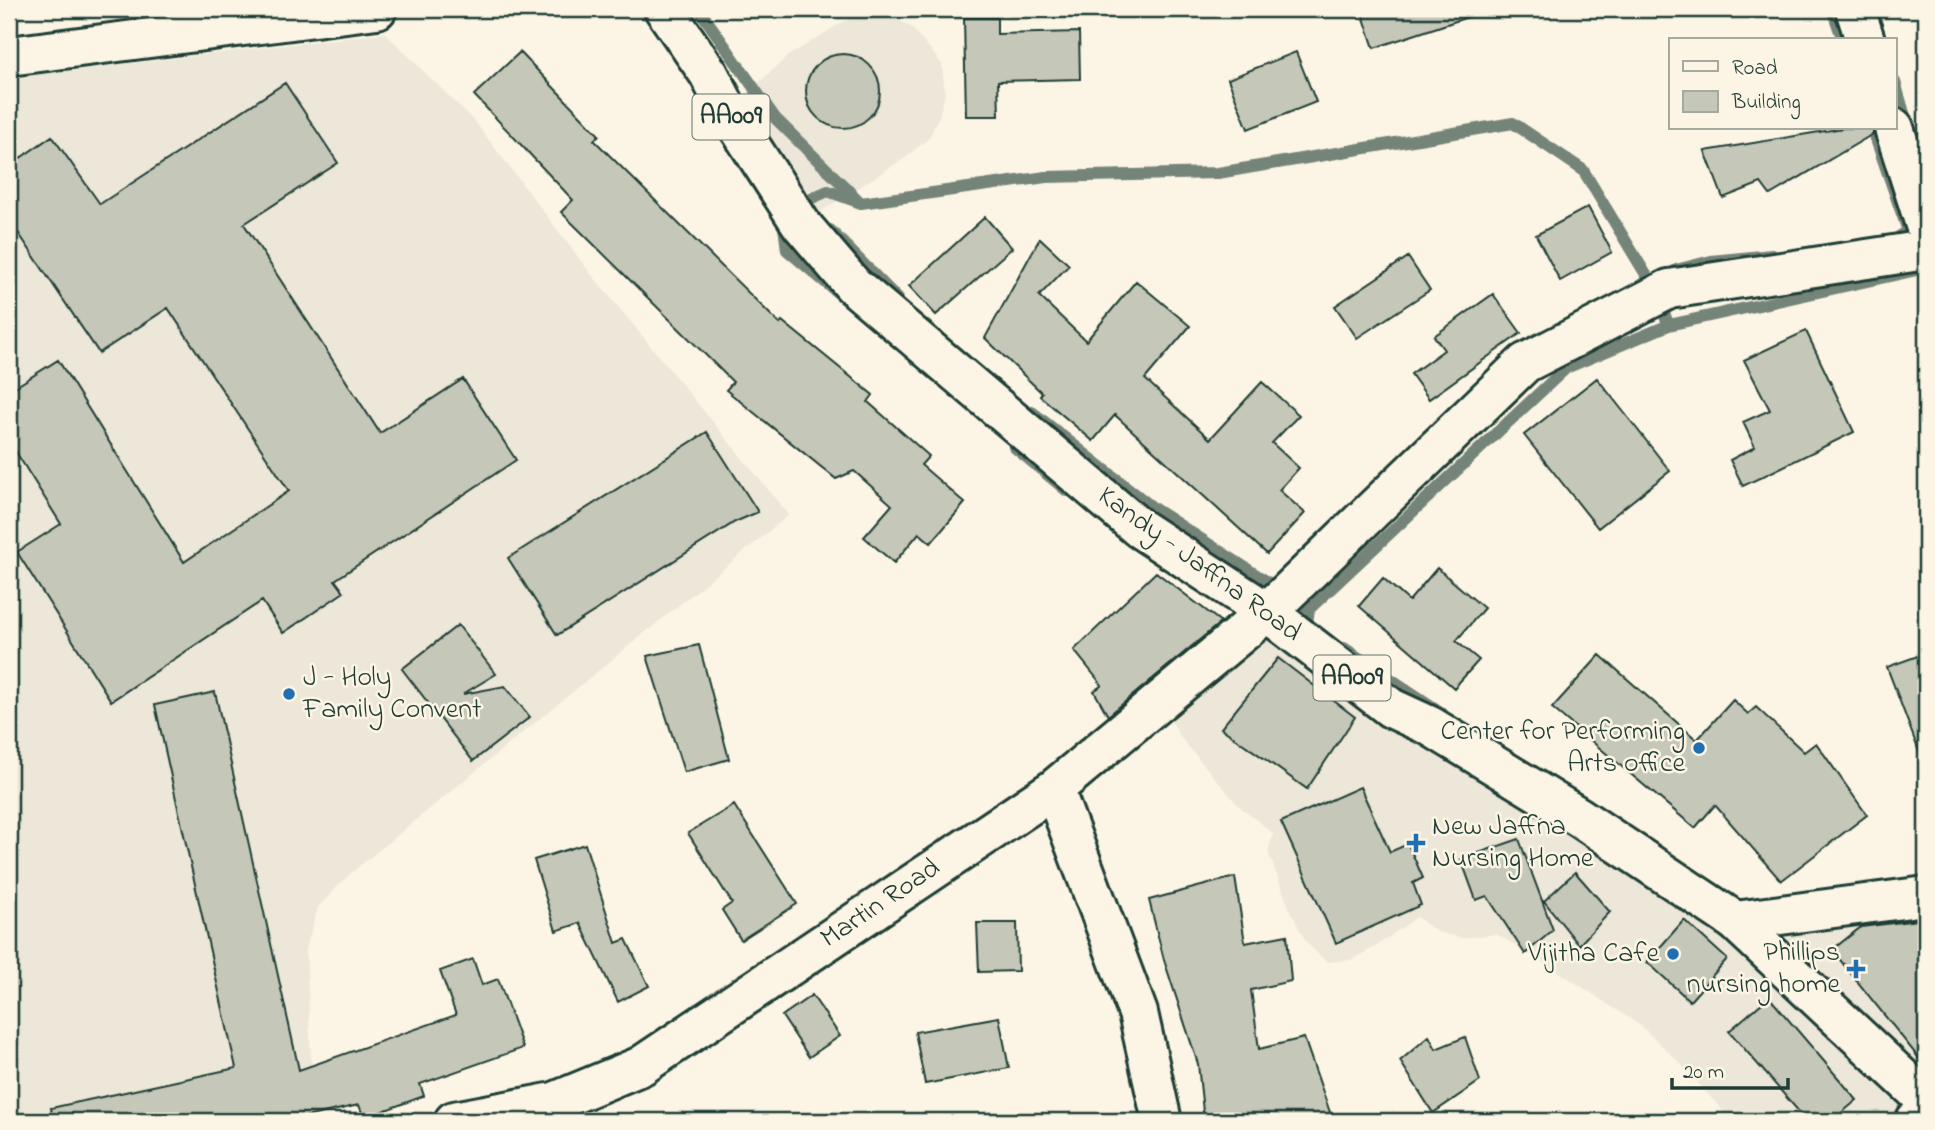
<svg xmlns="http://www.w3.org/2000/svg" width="1935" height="1130" font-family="'Indie Flower',sans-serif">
<rect width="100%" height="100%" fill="#fcf5e5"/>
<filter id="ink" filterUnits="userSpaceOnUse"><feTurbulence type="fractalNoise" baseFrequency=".0143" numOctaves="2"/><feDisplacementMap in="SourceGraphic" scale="14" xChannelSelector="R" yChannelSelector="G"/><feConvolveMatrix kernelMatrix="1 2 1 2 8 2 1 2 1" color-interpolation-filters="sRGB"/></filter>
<g filter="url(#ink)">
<path fill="#ece7d8" d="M 884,11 L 912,28 L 942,64 L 945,92 L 939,116 L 929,138 L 905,158 L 801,224 L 728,111 L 788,56 L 846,20 Z
M 385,33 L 475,122 L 588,270 L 789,515 L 351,873 L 318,907 L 306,949 L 314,1121 L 9,1121 L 9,78 Z
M 1267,612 L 1735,920 L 1926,896 L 1926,1117 L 1915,1121 L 1732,1121 L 1678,1061 L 1641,1026 L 1559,972 L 1496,934 L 1462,938 L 1437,932 L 1417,917 L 1375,947 L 1351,960 L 1326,962 L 1306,942 L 1291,912 L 1268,852 L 1273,833 L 1240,807 L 1180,737 L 1160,701 Z"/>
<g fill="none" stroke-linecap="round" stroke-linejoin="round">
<path stroke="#758479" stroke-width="12" d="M 699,9 L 775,118 L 861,203 L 1046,177 L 1218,173 L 1513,123 L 1583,170 L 1648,278 L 1669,325 L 1917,270
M 1832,9 L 1843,40
M 1895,82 L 1908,127
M 1872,128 L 1908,231 L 1891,242
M 830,230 L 898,299
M 1676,270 L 1711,261 L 1772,255
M 839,294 L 787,250 L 783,220 L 803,202 L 828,191 L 861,203
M 1032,412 L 1153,508 L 1309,609 L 1307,624 L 1317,631
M 1014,447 L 1067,491
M 1309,609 L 1566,368 L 1669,325
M 1344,648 L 1442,713"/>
</g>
<path fill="#c5c7b9" stroke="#1f3d34" stroke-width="2" d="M 1361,9 L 1473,9 L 1474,15 L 1374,48 Z
M 964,18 L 997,18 L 997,34 L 1079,32 L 1080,79 L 998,81 L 999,116 L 966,116 Z
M 520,52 L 599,135 L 594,140 L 780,324 L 782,321 L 873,395 L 868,402 L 929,456 L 921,465 L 965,503 L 931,543 L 919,533 L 894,563 L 864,537 L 892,505 L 854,471 L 836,479 L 726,390 L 733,382 L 561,212 L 573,200 L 474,95 Z
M 1296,52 L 1316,102 L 1248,129 L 1228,79 Z
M806 91a37 37 0 1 1 74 0a37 37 0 1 1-74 0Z
M 285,83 L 338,163 L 244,224 L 380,433 L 463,379 L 516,460 L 335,580 L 344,592 L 283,633 L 262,601 L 111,701 L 17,552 L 61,524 L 9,441 L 9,391 L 58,360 L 184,562 L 289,491 L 168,308 L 99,353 L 9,219 L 9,166 L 52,136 L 100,204 Z
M 1843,128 L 1873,128 L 1873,134 L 1770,195 L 1761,183 L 1723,198 L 1705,151 Z
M 1588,207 L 1612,252 L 1560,281 L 1536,235 Z
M 985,217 L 1012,248 L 936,315 L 909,286 Z
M 1040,238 L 1069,265 L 1039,296 L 1086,341 L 1136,281 L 1190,326 L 1145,379 L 1210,439 L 1262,382 L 1299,415 L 1272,443 L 1299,468 L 1279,490 L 1305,513 L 1267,554 L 1115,415 L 1093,441 L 1040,396 L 1042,393 L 985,338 Z
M 1408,257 L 1430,290 L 1357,338 L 1335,306 Z
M 1493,294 L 1521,333 L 1429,399 L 1411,374 L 1444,350 L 1434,336 Z
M 1806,331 L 1854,432 L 1743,486 L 1730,460 L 1755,447 L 1743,422 L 1770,410 L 1744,360 Z
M 1597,378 L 1670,471 L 1598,528 L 1524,435 Z
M 707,432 L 758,512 L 735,522 L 557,635 L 508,558 Z
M 1437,568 L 1484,608 L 1456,641 L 1479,660 L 1454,688 L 1359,606 L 1383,578 L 1409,601 Z
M 1156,572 L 1221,622 L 1108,716 L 1094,691 L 1102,685 L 1074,650 Z
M 458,625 L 496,674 L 463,694 L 505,686 L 530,717 L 473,761 L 402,669 Z
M 699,645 L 729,759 L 684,772 L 647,656 Z
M 1926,653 L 1926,762 L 1923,762 L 1887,667 Z
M 1600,655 L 1697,740 L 1733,700 L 1748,714 L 1756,707 L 1804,752 L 1816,743 L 1867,815 L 1781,881 L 1715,805 L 1695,828 L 1552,708 Z
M 1278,658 L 1355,717 L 1307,789 L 1221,728 Z
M 215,692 L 299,1070 L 456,1015 L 440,971 L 473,959 L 482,985 L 498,979 L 523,1048 L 420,1084 L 424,1096 L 364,1118 L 359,1105 L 288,1121 L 53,1121 L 51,1108 L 236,1068 L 155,705 Z
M 1360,787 L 1390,852 L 1408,844 L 1423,878 L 1413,883 L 1421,905 L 1336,943 L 1281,822 Z
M 734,805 L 797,904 L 741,940 L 722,910 L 732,903 L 688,833 Z
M 1519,839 L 1553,930 L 1525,954 L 1487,896 L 1476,900 L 1461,859 Z
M 585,844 L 616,943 L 626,939 L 649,986 L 618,1002 L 580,923 L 556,931 L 534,860 Z
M 1575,872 L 1610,912 L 1579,945 L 1544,901 Z
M 1235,877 L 1245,943 L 1287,935 L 1291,981 L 1251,990 L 1259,1049 L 1304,1038 L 1333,1121 L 1204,1121 L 1198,1064 L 1164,960 L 1149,900 Z
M 1926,919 L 1926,1067 L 1832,950 L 1861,927 Z
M 1684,920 L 1727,959 L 1690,1001 L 1647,962 Z
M 977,923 L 1017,923 L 1018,971 L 979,972 Z
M 812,995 L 840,1036 L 809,1057 L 782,1016 Z
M 1769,997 L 1857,1100 L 1832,1121 L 1807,1121 L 1729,1031 Z
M 999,1017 L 1009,1068 L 925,1084 L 915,1032 Z
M 1429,1036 L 1436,1049 L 1465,1037 L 1480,1081 L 1433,1113 L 1400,1061 Z"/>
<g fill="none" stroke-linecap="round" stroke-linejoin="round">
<defs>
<path id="minor" d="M 1855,9 L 1865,40
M 9,56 L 377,9
M 1894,128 L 1926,228
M 1054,789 L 1138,1013 L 1162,1121
M 1735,921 L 1926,896
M 454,1121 L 554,1102 L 641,1066 L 1054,789 L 1267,612 L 1525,363 L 1669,289 L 1926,250
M 1915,1121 L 1926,1117"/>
<path id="highway" d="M 664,9 L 709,74 L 728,111 L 801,224 L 853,285 L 1139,528 L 1267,612 L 1391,708 L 1430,726 L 1579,817 L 1735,921 L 1926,1100"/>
</defs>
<use href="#minor" stroke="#1f3d34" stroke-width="44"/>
<use href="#highway" stroke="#1f3d34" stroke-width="44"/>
<use href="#minor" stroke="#fcf5e5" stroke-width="38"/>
<use href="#highway" stroke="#fcf5e5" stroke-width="38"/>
</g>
</g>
<g fill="#1f6fb2" stroke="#fcf5e5" stroke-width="2.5">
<circle cx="289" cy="694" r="7"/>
<circle cx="1699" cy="748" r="7"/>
<path d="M1412.5 832.5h7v7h7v7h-7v7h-7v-7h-7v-7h7z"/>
<circle cx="1673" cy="954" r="7"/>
<path d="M1852.5 958.5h7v7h7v7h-7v7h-7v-7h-7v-7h7z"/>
</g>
<g text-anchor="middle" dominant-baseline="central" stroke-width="5" stroke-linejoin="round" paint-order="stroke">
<g fill="#fcf5e5" stroke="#617469" stroke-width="2">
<rect x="692.5" y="94.5" width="77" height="45" rx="5"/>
<rect x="1313.5" y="655.5" width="77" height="45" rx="5"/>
</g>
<g font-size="26" font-weight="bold" fill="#1f3d34">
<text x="731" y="117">AA009</text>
<text x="1352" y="678">AA009</text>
</g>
<g font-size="28" fill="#1f3d34" stroke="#fcf5e5">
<text transform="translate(1199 565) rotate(36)">Kandy - Jaffna Road</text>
<text transform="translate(881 904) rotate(-34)">Martin Road</text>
</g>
<g font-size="28" fill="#1f3d34" stroke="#fcf5e5" text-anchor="end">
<text x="303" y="678" text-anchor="start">J - Holy<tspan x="303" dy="32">Family Convent</tspan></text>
<text x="1685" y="732">Center for Performing<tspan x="1685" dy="32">Arts office</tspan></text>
<text x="1432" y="827" text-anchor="start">New Jaffna<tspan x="1432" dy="32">Nursing Home</tspan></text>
<text x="1840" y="953">Phillips<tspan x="1840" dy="32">nursing home</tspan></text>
<text x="1659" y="954">Vijitha Cafe</text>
</g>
</g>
<rect width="1935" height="1130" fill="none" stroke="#fcf5e5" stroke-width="35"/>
<rect x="18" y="18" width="1900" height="1095" fill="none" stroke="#1f3d34" stroke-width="2.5" filter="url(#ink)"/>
<rect x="1669" y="38" width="228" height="91" fill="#fcf5e5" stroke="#a4ab9e" stroke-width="2"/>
<rect x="1683" y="61" width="35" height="10" fill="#fcf5e5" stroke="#a4ab9e" stroke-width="2"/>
<text x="1732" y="74" font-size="21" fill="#1f3d34">Road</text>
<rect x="1683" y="91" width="35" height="21" fill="#c5c7b9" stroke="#a4ab9e" stroke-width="2"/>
<text x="1732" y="108" font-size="21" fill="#1f3d34">Building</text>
<path d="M1672 1078v10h116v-10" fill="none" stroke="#1f3d34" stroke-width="3.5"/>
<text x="1683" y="1078" font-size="21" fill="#1f3d34" stroke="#fcf5e5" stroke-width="5" paint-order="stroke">20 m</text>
</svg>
